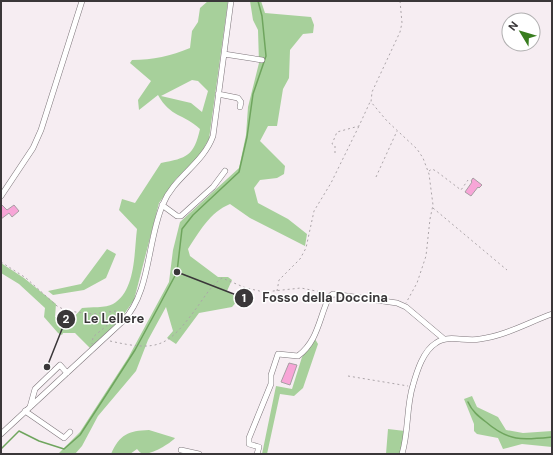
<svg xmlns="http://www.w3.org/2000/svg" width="553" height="455" font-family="'DM Sans',sans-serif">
<rect width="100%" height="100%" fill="#f6edf2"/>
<path fill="#a7d09b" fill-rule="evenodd" d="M 208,1 L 228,1 L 209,139 L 199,156 L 176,179 L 159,203 L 134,300 L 120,320 L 90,348 L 75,333 L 63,333 L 62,335 L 58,333 L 44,317 L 45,308 L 19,284 L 1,273 L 1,263 L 24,278 L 56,304 L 55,317 L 74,317 L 82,308 C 90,307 106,308 113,304 C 136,291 134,252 137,229 L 119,210 L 122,199 L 135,203 L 161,163 C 187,158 194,156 200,129 C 183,113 171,118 158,95 L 139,110 L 138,100 L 151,81 L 130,63 L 132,60 C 153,60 171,56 190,48 L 192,31 L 198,22 L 200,8 ZM 192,80 L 198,81 L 208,91 L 202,112 L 191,103 L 161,96 Z
M 250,1 L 261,1 L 265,13 L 311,17 L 314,25 L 313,33 L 303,34 L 290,50 L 289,78 L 283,89 L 277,126 L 268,126 L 260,141 L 285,166 L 284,174 L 277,178 L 260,180 L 254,188 L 258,203 L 288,219 L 307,234 L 305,246 L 250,218 L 230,204 C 210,212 199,232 188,249 L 190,256 L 218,277 L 228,277 L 232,280 L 227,291 L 239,299 L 232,307 L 199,313 L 176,344 L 167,338 L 173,331 L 166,307 L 148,340 L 136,371 L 98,416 L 82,446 L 75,454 L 58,454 L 80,432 L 128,358 L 169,282 L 173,250 L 180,222 L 239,168 L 246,135 L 248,107 L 259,63 L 258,30 L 253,20 Z
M 107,249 L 116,254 L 106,278 L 84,290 L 53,295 L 48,291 L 81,284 Z
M 315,339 L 318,344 L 303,388 L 294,396 L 280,394 L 267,454 L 262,454 L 276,386 L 292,389 L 302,357 Z
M 472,396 L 477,407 L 498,417 L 506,430 L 523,433 L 552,431 L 552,447 L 522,444 L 503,449 L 498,438 L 477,434 L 474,431 L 474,424 L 464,399 Z
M 388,429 L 405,431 L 400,454 L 386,454 Z
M 149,430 L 175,438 C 170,444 150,455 143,454 C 140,453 139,451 137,449 L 130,454 L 111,454 C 120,434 128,431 149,430 Z"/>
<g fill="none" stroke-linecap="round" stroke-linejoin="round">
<path stroke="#6fa55e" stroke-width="1.5" d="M 468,402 C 472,411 478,416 486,422 C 509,442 523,440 552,437
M 1,449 L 19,431 L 39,441 L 64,449 L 80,435 L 108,392 L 135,350 L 160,304 L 177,272 L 182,229 L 193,215 L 239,172 L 247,137 L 253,94 L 266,56 L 262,16 L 258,1"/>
</g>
<path fill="#f7a5d7" stroke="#a79ea3" d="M 473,178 L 482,185 L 479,188 L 478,187 L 471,196 L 465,192 L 472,182 L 471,181 Z
M 1,204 L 7,210 L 14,205 L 19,211 L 12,217 L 9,213 L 1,219 Z
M 289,363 L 297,365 L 290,385 L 281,382 Z"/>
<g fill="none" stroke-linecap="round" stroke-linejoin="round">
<defs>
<path id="minor" d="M 224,54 L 262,60
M 218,94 L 238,98 L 241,102 L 240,107
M 1,196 L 33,148 L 41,130 L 82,1
M 162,205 L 177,216 L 181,216 L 213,187 L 225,171
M 30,407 L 35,389 L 60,365 L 67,373
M 25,411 L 64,438 L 70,432
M 1,434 L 123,321 C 151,292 147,240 163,204 C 174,177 203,164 213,136 L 231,1
M 181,450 L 199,454
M 257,454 L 259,447 L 249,444 L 249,438 L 271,384 L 271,375 L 278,354 L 298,356 C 318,341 319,318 329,297 L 333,294 L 397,303 L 406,307 L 444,339
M 402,454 C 409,431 406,407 413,385 C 417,371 423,351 436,343 C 448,334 466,342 480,339 C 505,336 529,322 552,314"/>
</defs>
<use href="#minor" stroke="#7e767b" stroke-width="6"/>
<path stroke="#aca5a9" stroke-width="1" stroke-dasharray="2 3" stroke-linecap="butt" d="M 400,1 L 402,23 L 400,32 L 372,92 L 371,102 L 387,121 L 417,149 L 423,158 L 429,174 L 433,205 L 430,219 L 426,256 L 417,283 L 406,303
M 335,153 L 335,146 L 332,144 L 337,132 L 359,126 L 370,102
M 429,171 L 432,169 L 436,171 L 461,190 L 468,180
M 376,177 L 397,131
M 433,208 L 507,270
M 1,262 L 26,278 L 57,306 L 67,311 L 93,314 L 116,311 L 116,318 L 93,337 L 92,344
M 277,291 L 279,280 L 300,259 L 306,248 L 314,211 L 331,183 L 359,126
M 110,341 C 159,352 168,347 198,306 C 205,296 211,286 222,278 L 246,288 L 264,292 L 301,288 L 326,293
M 348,376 L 408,386"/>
<use href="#minor" stroke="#fff" stroke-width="5"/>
</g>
<path fill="none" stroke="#3a3739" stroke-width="1.5" d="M177 272L244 298M47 367L66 319"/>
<g fill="#3a3739" stroke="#fff" stroke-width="1.5">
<circle cx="177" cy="272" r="4"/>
<circle cx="47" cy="367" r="4"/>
<circle cx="244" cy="298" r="10"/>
<circle cx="66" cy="319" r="10"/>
</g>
<g font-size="12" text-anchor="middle" font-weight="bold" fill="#fff">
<text x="244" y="302">1</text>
<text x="66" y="323">2</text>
</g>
<g font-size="13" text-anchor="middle" font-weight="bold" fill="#3a3739" stroke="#fff" stroke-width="3" stroke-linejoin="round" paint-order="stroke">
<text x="325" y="302">Fosso della Doccina</text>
<text x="114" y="323">Le Lellere</text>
</g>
<rect width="553" height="455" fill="none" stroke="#3a3739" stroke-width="4"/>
<g transform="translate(521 32) rotate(308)"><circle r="19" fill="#ffffff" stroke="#b0afb0"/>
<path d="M0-3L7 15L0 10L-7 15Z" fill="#397d1f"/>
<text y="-6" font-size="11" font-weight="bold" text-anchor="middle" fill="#3a3739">N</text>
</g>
</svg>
